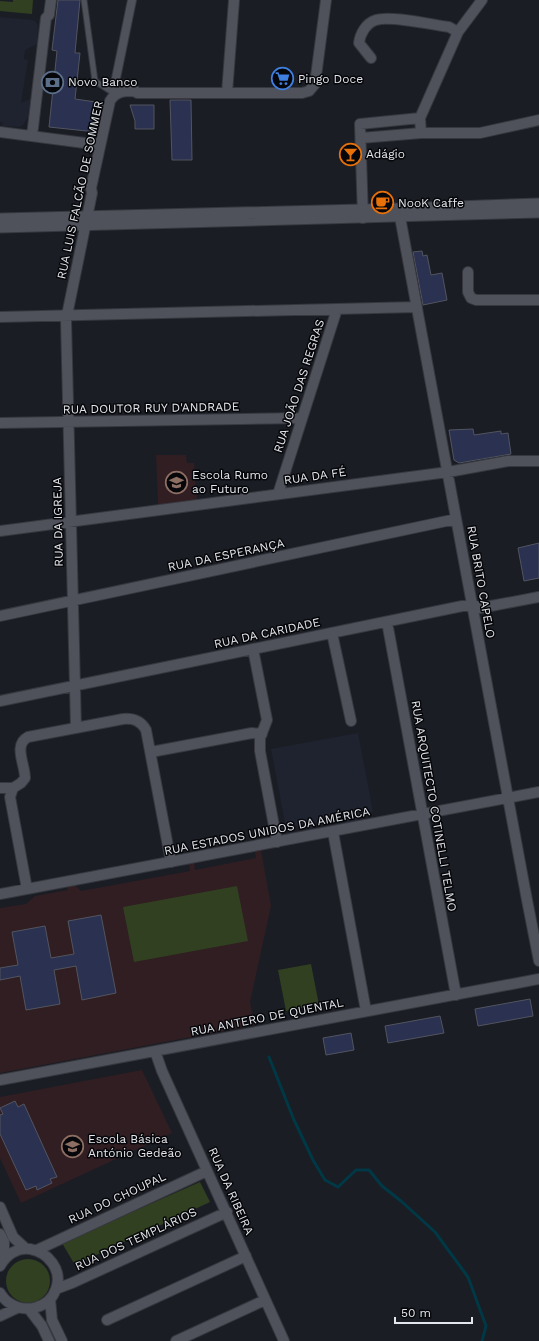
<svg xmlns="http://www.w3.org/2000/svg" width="539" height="1341" font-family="'Work Sans',sans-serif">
<rect width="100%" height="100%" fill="#1a1d24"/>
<path fill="#1f2330" d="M 0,17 L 32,20 L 35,21 L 38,25 L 37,44 L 25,50 L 24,59 L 28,60 L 21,103 L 30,99 L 28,117 L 23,125 L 19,127 L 2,126 L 3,122 L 0,122 Z
M 358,733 L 373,812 L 356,815 L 358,822 L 346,824 L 345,817 L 312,823 L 313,831 L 306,832 L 305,824 L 282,829 L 283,836 L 281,836 L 279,827 L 285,822 L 271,749 Z"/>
<path fill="#311e22" d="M 156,455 L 186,455 L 187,463 L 194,463 L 197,500 L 158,506 Z
M 261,850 L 271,906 L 250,1002 L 255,1025 L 0,1073 L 0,908 L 26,904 L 35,896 L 68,890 L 67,886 L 75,885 L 81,891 L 190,871 L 189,863 L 194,862 L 195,870 L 256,858 L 255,851 Z
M 142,1070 L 172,1133 L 21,1203 L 0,1158 L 0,1097 Z"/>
<path fill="#314020" d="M 13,0 L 33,0 L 32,14 L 0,11 L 0,1 L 13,2 Z
M 237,886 L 248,941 L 134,962 L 123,907 Z
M 311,964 L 319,1005 L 286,1011 L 278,970 Z
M 200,1182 L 210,1202 L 75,1265 L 62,1243 Z
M6 1281a22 22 0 1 1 44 0a22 22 0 1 1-44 0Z"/>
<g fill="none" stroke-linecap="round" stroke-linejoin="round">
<path stroke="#003845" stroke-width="3" d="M 269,1057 L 294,1120 L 313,1160 L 325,1180 L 338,1187 L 356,1170 L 369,1170 L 382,1186 L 401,1201 L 435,1232 L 468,1277 L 486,1326 L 482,1341"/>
</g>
<path fill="#2a3151" stroke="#52555f" d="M 58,0 L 80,0 L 75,53 L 80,53 L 75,99 L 103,103 L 96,132 L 49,127 L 57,51 L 52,50 Z
M 170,100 L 191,100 L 192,160 L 172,160 Z
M 130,105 L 154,105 L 154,129 L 135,129 L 135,121 Z
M 422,251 L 423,256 L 427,255 L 431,275 L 442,273 L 447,300 L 423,305 L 413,252 Z
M 473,429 L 474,435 L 501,431 L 501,434 L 508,433 L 511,454 L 459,463 L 454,460 L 449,430 Z
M 539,543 L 539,578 L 524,581 L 518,548 Z
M 101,915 L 116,993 L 82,1000 L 76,966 L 54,970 L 60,1004 L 26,1010 L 20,976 L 0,980 L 0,968 L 18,965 L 12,932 L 45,926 L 51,958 L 74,954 L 68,921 Z
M 530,999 L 533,1016 L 478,1026 L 475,1009 Z
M 440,1016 L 444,1033 L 388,1043 L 385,1026 Z
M 351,1033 L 354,1050 L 326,1055 L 323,1038 Z
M 15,1101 L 18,1107 L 24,1104 L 57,1177 L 50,1179 L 52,1183 L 37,1190 L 36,1186 L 26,1190 L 0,1134 L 0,1115 L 3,1114 L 0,1108 Z"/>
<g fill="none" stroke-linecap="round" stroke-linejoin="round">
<defs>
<path id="service" d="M 84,0 L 95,81 L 115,94"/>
<path id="pedestrian" d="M 115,94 L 114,88 L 132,0"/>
<path id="minor" d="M 371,58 L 359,43 C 360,34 366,23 376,20 C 390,15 433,25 449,27 L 458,32
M 227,93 L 234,0
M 0,132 L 100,145
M 421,133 L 480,133 L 539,120
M 32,136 L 46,18 L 49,15 L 51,0
M 361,138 L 421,133 L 420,118 L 458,32 L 482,0
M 400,209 L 400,217 L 527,900 L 539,961
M 363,218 L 360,124 L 420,118
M 468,272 L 468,292 L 471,298 L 476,300 L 539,300
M 0,317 L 417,307
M 0,423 L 302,418
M 278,494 L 337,309
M 0,531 L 448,472 L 508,461 L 539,461
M 0,616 L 456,519
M 387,622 L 456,995
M 332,633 L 351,721
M 253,649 L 267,720 L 260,738 L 260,751 L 277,842
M 0,701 L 472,604 L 480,608 L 539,597
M 76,728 L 66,320 L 92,193 L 91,188 L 110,101 C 116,91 124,91 135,91 L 137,93 L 302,93 L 309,91 L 315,84 L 326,0
M 151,752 L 252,733 L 262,734
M 0,788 L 13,788
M 333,832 L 366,1011
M 27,889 L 10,797 L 13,788 L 21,783 L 25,778 C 25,764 13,745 28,737 L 123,719 C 134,718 141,721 146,730 L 171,862
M 0,894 L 539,792
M 155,1051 L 162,1071 L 284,1341
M 0,1080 L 539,979
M 0,1207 L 13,1237 L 25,1248
M 0,1234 L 4,1242 L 4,1259
M 37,1250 L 207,1171
M 0,1266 C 6,1255 17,1247 30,1249 C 48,1252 63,1270 56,1289 C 49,1309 24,1314 8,1302 C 5,1300 2,1296 0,1293
M 56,1289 L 72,1283 L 227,1212
M 50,1299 L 52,1320 L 62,1341
M 29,1309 L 42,1326 L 49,1341
M 0,1316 L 17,1308
M 107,1320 L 246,1256
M 176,1341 L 265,1300"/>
<path id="tertiary" d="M 0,219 L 400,209 L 539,204
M 0,227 L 539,212"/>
</defs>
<use href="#service" stroke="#37383f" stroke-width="7"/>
<use href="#pedestrian" stroke="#37383f" stroke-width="10"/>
<use href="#minor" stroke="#37383f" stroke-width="12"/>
<use href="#tertiary" stroke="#37383f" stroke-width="13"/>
<use href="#service" stroke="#4f525b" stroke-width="5"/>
<use href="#pedestrian" stroke="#4f525b" stroke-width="8"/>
<use href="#minor" stroke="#4f525b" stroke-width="10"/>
<use href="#tertiary" stroke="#4f525b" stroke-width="11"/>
</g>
<defs>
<symbol id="supermarket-ring" viewBox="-11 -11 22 22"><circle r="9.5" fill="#06070a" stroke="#3f7fe0" stroke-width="1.5"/><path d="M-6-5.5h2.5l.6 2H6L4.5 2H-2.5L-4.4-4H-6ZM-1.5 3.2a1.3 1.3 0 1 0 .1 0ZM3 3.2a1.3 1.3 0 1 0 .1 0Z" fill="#3f7fe0"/></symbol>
<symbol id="bank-ring" viewBox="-11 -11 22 22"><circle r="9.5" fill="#06070a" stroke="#5c6f8a" stroke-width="1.5"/><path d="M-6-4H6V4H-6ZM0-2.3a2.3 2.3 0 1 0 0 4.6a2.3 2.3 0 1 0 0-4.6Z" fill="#5c6f8a"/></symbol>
<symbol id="bar-ring" viewBox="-11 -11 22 22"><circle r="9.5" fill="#06070a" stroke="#e8710a" stroke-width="1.5"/><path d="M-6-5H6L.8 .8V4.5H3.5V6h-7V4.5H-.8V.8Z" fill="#e8710a"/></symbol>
<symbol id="cafe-ring" viewBox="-11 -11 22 22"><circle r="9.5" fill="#06070a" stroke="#e8710a" stroke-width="1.5"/><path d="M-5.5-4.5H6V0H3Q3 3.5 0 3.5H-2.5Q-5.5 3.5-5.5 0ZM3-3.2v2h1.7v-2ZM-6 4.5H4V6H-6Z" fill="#e8710a"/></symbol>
<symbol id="school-ring" viewBox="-11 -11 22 22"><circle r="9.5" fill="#06070a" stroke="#8d6e63" stroke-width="1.5"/><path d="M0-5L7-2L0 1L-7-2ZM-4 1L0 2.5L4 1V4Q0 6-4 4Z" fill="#8d6e63"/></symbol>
</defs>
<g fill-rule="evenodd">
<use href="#supermarket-ring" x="270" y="66" width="25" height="25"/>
<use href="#bank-ring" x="40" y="70" width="25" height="25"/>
<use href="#bar-ring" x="338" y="142" width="25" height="25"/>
<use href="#cafe-ring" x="370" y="190" width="25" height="25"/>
<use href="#school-ring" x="164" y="470" width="25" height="25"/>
<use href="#school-ring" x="60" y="1134" width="25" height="25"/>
</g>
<g text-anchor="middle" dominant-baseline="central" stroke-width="3" stroke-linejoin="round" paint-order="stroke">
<g font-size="12" fill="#e4e6eb" stroke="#06070a" text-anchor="start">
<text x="298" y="79">Pingo Doce</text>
<text x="68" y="82">Novo Banco</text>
<text x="366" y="154">Adágio</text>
<text x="398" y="203">NooK Caffe</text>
<text x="192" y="475">Escola Rumo<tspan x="192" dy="14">ao Futuro</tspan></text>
<text x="88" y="1139">Escola Básica<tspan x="88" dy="14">António Gedeão</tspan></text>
</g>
<g font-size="12" fill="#e4e6eb" stroke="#06070a">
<text transform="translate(80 190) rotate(-78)">RUA LUIS FALCÃO DE SOMMER</text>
<text transform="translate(299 386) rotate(-72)">RUA JOÃO DAS REGRAS</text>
<text transform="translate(151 408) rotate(-1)">RUA DOUTOR RUY D'ANDRADE</text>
<text transform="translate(315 476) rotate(-8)">RUA DA FÉ</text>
<text transform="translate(58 522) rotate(-91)">RUA DA IGREJA</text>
<text transform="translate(226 555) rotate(-12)">RUA DA ESPERANÇA</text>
<text transform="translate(481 582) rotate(80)">RUA BRITO CAPELO</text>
<text transform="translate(267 633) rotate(-12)">RUA DA CARIDADE</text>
<text transform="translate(434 806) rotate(80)">RUA ARQUITECTO COTINELLI TELMO</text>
<text transform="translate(267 831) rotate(-11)">RUA ESTADOS UNIDOS DA AMÉRICA</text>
<text transform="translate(267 1017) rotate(-11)">RUA ANTERO DE QUENTAL</text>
<text transform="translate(231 1191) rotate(66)">RUA DA RIBEIRA</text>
<text transform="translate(117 1198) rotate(-25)">RUA DO CHOUPAL</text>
<text transform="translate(136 1239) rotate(-25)">RUA DOS TEMPLÁRIOS</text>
</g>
</g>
<path d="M395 1317v6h77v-6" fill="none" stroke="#e4e6eb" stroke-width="2"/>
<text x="401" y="1317" font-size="12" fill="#e4e6eb" stroke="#06070a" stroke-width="3" paint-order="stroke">50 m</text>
</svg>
